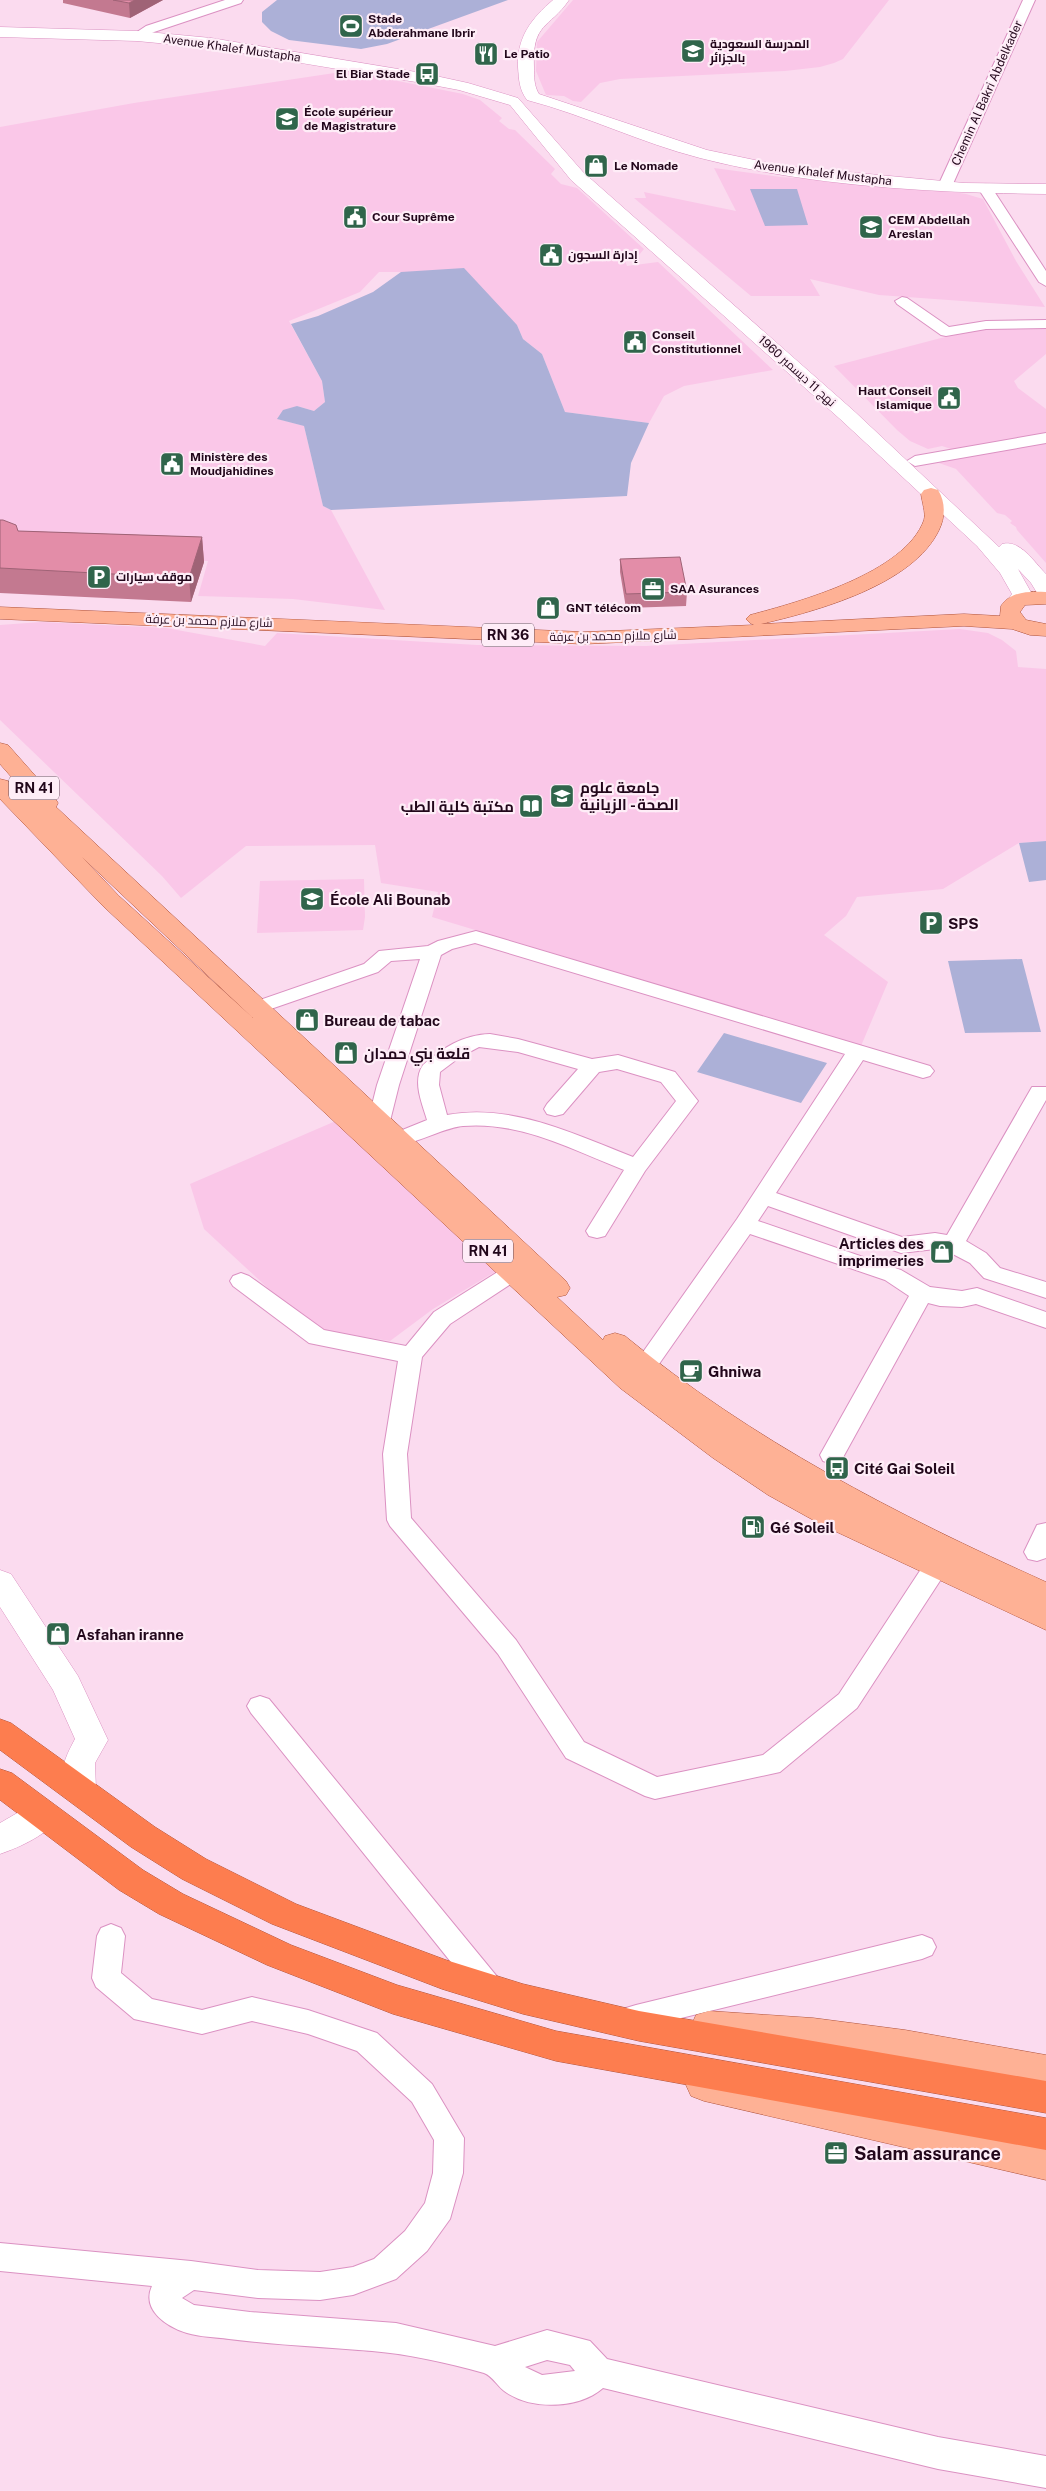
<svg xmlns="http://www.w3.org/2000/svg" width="1046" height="2491" font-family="'Public Sans',Cairo,sans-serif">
<rect width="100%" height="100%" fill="#fbdbef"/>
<path fill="#fac7e8" d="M 573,0 L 889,0 L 843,59 L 834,63 L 820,67 L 785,71 L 620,79 L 600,83 L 581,102 L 573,101 L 564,96 L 546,95 L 536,71 L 537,42 Z
M 348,71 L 463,94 L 480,100 L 502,118 L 499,121 L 509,129 L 515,130 L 555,169 L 551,174 L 561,184 L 577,188 L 644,249 L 639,255 L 623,255 L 627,266 L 658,262 L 773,370 L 684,386 L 664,396 L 649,423 L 565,412 L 542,354 L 523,339 L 517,325 L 416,272 L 379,272 L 360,292 L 289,321 L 322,381 L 325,402 L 314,411 L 297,406 L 278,419 L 304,426 L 323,506 L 331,510 L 385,610 L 293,599 L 198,596 L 208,561 L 41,553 L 0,525 L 0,127 L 134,103 Z
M 714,168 L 781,177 L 923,187 L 966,194 L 983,199 L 1016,261 L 1045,307 L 879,295 L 810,279 L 820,296 L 751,296 L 634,198 L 646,198 L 644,192 L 736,211 Z
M 997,327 L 1046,328 L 1046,354 L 1014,381 L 1018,388 L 1046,409 L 1046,435 L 954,450 L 942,446 L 928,449 L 910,441 L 897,430 L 834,366 L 941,338 Z
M 1046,440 L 1046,563 L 1017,530 L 1016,527 L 1010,523 L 1012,521 L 1005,515 L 997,513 L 956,469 L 939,463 L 953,456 Z
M 41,622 L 166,628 L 265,646 L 277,633 L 477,645 L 646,646 L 960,629 L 988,633 L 1002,640 L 1016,651 L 1018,667 L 1046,669 L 1046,841 L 1019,843 L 943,889 L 857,897 L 846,916 L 824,935 L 888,982 L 861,1046 L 432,917 L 438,892 L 381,883 L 375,845 L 246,846 L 181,898 L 162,876 L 0,720 L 0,625 Z
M 364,879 L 365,917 L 363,930 L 257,933 L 260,881 Z
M 338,1120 L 498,1270 L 433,1309 L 390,1341 L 325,1331 L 271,1291 L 204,1229 L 190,1184 Z"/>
<path fill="#acb0d7" d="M 277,0 L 508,0 L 387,44 L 361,49 L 289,40 L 271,31 L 262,22 L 262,12 Z
M 750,189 L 797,189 L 808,225 L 765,226 Z
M 464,268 L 517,325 L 523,339 L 542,354 L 565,412 L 649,423 L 631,463 L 627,496 L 331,510 L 323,506 L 304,426 L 277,419 L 283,410 L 297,406 L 314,411 L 325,402 L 322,381 L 291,324 L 318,316 L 373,292 L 401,272 Z
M 1046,841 L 1046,880 L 1029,882 L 1019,843 Z
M 1022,959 L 1041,1032 L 965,1033 L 948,961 Z
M 724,1033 L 827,1063 L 801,1103 L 697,1072 Z"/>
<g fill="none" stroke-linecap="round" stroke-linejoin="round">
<defs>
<path id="street" d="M 225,0 L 243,0 L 241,3 L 154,32 L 137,40 L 131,36 L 146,26 Z
M 1023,0 L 1035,0 L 952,186 L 945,190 L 940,189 L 938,186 Z
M 985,184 L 990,185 L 1046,271 L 1046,286 L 1039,282 L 978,188 Z
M 902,297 L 907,298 L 949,327 L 986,321 L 1046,320 L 1046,328 L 986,329 L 946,336 L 941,335 L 897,304 L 895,301 Z
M 1046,433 L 1046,443 L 915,466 L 907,461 L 915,456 Z
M 476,931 L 930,1066 L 934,1071 L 930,1076 L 923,1078 L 863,1060 L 776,1193 L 902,1237 L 935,1233 L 947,1235 L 1032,1087 L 1046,1087 L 1046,1100 L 966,1241 L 986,1253 L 1000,1268 L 1046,1282 L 1046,1298 L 984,1278 L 970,1263 L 947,1251 L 935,1249 L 901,1253 L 768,1206 L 758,1221 L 901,1270 L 930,1287 L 962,1291 L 977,1288 L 1046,1312 L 1046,1328 L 976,1304 L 962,1307 L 940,1306 L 928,1303 L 841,1461 L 832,1464 L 823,1461 L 820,1455 L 909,1296 L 885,1280 L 750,1234 L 652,1374 L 644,1376 L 636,1374 L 632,1368 L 636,1362 L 737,1219 L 845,1054 L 475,943 L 452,949 L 441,955 L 399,1085 L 390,1121 L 387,1126 L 379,1128 L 371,1126 L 368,1121 L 377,1085 L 420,959 L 391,961 L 378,972 L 265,1011 L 258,1013 L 251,1011 L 248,1007 L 251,1003 L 364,964 L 379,951 L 428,946 L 438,941 Z
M 490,1034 L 518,1039 L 592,1059 L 618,1055 L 675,1072 L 698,1101 L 645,1171 L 605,1236 L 597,1238 L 589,1236 L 586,1231 L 624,1170 C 573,1150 520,1121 463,1126 C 441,1128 407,1149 390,1145 L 387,1140 L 390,1135 L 427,1120 C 422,1103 412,1081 423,1065 C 443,1048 462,1035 490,1034 ZM 479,1047 L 518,1052 L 578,1069 L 547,1104 L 544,1109 L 547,1114 L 555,1116 L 563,1114 L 599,1072 L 617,1069 L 661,1082 L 676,1101 L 633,1157 C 574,1134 512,1103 447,1115 L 439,1085 L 440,1072 L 460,1057 Z
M 512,1265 L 520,1268 L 523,1273 L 520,1278 L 450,1324 L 422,1357 L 407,1454 L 411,1518 L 516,1640 L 584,1742 L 657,1777 L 763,1755 L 839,1694 L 927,1560 L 936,1558 L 945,1560 L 949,1567 L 857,1708 L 780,1772 L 655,1799 L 645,1796 L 566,1758 L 498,1654 L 390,1526 L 387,1520 L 383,1454 L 398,1361 L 309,1343 L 233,1286 L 230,1281 L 233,1276 L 241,1273 L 249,1276 L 324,1330 L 406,1346 L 434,1312 L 504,1268 Z
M 1046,1523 L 1046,1558 L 1037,1561 L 1028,1559 L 1024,1552 L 1037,1525 Z
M 260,1696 L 269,1699 L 499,1979 L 503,1988 L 499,1997 L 489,2000 L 479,1997 L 251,1713 L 247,1706 L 251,1699 Z
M 111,1924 L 121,1928 L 125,1936 L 121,1973 L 152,1999 L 202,2010 L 252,1997 L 308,2010 L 377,2033 L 432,2084 L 464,2138 L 463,2173 L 450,2219 L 427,2251 L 396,2279 L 353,2295 L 320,2300 L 258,2298 L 194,2290 L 182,2298 L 194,2305 L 250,2312 L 396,2323 L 495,2346 L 547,2330 L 590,2341 L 607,2359 L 938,2437 L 1046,2456 L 1046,2488 L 938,2469 L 603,2388 C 579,2409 533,2410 507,2393 C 498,2388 493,2376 484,2373 C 448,2363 409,2354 372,2351 C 324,2347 276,2345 229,2339 C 215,2337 200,2337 187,2333 C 167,2327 141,2310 152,2286 L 0,2271 L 0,2243 L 191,2261 L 258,2270 L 320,2272 L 353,2267 L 374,2259 L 405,2231 L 425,2203 L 433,2173 L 434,2140 L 412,2102 L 357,2051 L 308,2034 L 252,2021 L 202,2034 L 134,2019 L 96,1987 L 92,1978 L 97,1936 L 101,1928 ZM 547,2360 L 570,2365 L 575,2371 L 542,2375 L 525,2367 Z
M 922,1935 L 932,1939 L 936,1947 L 932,1955 L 922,1959 L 636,2029 L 626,2026 L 622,2017 L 626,2008 L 636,2005 Z"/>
<path id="secondary" d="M 553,0 L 569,0 C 549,29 532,22 534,67 C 534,77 534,86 539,94 L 707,150 L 783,166 L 964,183 L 1046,184 L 1046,194 C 934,193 809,186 700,158 C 641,143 585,115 527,100 C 519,89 519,80 518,67 C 517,37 531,19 553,0 Z
M 0,27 L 137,31 L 211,38 L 422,73 L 468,83 L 518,98 L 583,172 L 854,411 L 999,547 L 1002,544 C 1020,539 1034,562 1046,574 L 1046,598 L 1039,596 L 1031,583 L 1018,569 L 1032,594 L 1024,605 L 1017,607 L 1010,605 L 1007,601 L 1012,594 L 1000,573 L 977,546 L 840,419 L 571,180 L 510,105 L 459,90 L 422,83 L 211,48 L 137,41 L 0,37 Z
M 0,1570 L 11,1574 L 78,1676 L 108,1740 L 95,1763 L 96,1790 L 91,1799 L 79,1803 L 67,1799 C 56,1778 64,1759 75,1739 L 53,1690 L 0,1607 Z
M 43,1801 L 55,1805 L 60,1815 C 50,1834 20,1847 0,1854 L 0,1823 L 31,1805 Z"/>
<path id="primary" d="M 931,488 L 938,490 C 946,502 945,518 939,530 C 913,585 817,611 761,624 L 964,614 L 1000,616 L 1001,606 C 1011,591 1030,591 1046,592 L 1046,604 L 1025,605 L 1020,612 L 1026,620 L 1046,624 L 1046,636 L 1030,635 L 1012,629 L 964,626 L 584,644 L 0,619 L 0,607 L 584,632 L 754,625 L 750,623 L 746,619 L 750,615 C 799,602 905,573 924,520 C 926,513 922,502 921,494 L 924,490 Z
M 0,743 L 8,745 L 55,798 L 58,803 L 56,807 L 566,1281 L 570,1288 L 566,1295 L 557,1297 L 603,1340 L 605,1336 L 615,1333 L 625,1336 C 751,1440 897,1515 1046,1582 L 1046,1630 L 824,1526 L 768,1495 L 713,1458 L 620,1388 L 103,906 L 0,799 L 0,779 L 8,781 L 17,791 L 21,788 L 0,764 ZM 82,857 L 253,1018 L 119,896 Z
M 709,2011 L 813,2018 L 905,2030 L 1046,2055 L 1046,2087 L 905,2060 L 813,2048 L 709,2041 L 696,2037 L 691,2026 L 696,2015 Z
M 704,2069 L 1046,2146 L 1046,2180 L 704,2101 L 691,2096 L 686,2085 L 691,2074 Z"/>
<path id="highway" d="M 0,1719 L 11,1723 L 155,1827 L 206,1859 L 296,1904 L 446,1960 L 523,1984 L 639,2011 L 1046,2081 L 1046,2113 L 639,2041 L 523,2014 L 442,1989 L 272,1924 L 182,1879 L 131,1847 L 0,1750 Z
M 0,1769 L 12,1773 L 143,1870 L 183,1894 L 291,1945 L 397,1985 L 556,2031 L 1046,2118 L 1046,2150 L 556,2061 L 393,2014 L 267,1965 L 159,1914 L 119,1890 L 0,1800 Z"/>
</defs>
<use href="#street" stroke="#db91c2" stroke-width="2"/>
<use href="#secondary" stroke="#db91c2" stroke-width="1"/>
<use href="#primary" stroke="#b0543d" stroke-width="1"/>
<use href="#highway" stroke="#b0543d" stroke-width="1"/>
<use href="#street" fill="#fff" fill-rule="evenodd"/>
<use href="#secondary" fill="#fff" fill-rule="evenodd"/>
<use href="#primary" fill="#feb195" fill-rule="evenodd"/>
<use href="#highway" fill="#fd7d4f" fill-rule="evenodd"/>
</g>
<path fill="#c37990" d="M 63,0 L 163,0 L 130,18 L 63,3 Z
M 0,520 L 18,531 L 202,537 L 204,562 L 191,602 L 0,593 Z
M 620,559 L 687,592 L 686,606 L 626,608 L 620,572 Z"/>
<path fill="#9f6376" d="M 135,0 L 163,0 L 130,18 L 129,3 Z
M 202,537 L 204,562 L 191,602 L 189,578 Z"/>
<path fill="#e38da8" stroke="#9f6376" d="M 113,0 L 135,0 L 129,3 Z
M 0,520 L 3,520 L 16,525 L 18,531 L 202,537 L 189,578 L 0,568 Z
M 680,557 L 687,592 L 626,594 L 620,559 Z"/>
<defs>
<symbol id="stadium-square" viewBox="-11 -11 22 22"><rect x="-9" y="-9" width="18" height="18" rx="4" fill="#30654b" stroke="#feedf7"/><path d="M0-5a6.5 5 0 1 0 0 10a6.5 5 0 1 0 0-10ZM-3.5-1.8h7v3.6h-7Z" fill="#fff"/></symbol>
<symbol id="school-square" viewBox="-11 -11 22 22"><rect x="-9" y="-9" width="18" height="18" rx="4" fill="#30654b" stroke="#feedf7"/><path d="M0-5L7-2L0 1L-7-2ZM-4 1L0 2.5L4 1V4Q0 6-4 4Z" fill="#fff"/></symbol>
<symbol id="restaurant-square" viewBox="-11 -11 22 22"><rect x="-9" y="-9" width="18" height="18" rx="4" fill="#30654b" stroke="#feedf7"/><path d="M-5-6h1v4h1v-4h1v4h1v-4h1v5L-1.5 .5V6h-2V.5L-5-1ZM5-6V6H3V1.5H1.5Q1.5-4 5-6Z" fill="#fff"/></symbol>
<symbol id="bus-square" viewBox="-11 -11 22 22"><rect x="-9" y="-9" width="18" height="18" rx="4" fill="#30654b" stroke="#feedf7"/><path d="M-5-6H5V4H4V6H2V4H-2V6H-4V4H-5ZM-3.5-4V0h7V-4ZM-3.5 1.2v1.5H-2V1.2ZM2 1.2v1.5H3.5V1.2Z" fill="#fff"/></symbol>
<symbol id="university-square" viewBox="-11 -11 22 22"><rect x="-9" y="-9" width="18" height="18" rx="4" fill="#30654b" stroke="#feedf7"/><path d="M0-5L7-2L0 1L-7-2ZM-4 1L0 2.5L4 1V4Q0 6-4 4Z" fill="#fff"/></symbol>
<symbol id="shop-square" viewBox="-11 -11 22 22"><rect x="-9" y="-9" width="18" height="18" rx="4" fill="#30654b" stroke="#feedf7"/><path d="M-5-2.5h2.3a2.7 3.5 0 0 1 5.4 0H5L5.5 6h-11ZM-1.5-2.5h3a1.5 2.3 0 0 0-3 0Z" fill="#fff"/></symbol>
<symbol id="civic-square" viewBox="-11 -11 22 22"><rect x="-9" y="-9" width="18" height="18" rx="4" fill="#30654b" stroke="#feedf7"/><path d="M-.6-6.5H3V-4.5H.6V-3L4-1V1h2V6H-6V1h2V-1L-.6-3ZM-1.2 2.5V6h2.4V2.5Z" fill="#fff"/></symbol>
<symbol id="parking-square" viewBox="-11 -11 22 22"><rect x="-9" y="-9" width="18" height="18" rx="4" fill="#30654b" stroke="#feedf7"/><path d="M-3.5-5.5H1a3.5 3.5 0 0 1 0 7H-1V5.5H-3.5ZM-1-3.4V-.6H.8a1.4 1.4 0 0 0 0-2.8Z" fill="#fff"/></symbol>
<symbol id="office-square" viewBox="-11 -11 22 22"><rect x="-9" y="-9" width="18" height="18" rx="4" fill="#30654b" stroke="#feedf7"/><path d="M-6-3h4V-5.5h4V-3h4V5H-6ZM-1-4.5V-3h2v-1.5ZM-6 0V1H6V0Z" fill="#fff"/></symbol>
<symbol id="library-square" viewBox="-11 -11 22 22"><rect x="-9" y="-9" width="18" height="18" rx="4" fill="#30654b" stroke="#feedf7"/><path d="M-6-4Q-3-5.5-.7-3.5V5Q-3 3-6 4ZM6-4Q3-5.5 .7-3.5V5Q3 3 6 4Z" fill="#fff"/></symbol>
<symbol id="cafe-square" viewBox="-11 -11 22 22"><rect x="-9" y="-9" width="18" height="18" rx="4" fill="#30654b" stroke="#feedf7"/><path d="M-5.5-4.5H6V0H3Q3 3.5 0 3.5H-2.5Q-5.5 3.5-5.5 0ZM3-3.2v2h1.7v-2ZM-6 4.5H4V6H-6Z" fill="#fff"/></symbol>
<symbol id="fuel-square" viewBox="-11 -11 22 22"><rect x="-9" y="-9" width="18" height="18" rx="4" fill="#30654b" stroke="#feedf7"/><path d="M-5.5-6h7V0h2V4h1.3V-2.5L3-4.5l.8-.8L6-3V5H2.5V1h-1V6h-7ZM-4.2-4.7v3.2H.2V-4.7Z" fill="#fff"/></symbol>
</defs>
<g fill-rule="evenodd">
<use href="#stadium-square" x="337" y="12" width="28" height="28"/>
<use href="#school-square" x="679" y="37" width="28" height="28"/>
<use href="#restaurant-square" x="472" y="40" width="28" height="28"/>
<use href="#bus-square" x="413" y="60" width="28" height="28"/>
<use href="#university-square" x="273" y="105" width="28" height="28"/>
<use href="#shop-square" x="582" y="152" width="28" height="28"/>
<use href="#civic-square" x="341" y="203" width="28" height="28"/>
<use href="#school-square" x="857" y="213" width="28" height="28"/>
<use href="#civic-square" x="537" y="241" width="28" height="28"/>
<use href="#civic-square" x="621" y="328" width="28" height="28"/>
<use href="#civic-square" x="935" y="384" width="28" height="28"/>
<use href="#civic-square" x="158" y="450" width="28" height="28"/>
<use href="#parking-square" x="85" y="563" width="28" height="28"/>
<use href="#office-square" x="639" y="575" width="28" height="28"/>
<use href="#shop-square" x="534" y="594" width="28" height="28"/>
<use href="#university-square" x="548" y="782" width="28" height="28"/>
<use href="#library-square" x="517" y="792" width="28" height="28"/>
<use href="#school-square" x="298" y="885" width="28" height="28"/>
<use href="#parking-square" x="917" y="909" width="28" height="28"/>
<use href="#shop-square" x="293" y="1006" width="28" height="28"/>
<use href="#shop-square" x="332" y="1039" width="28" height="28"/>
<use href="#shop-square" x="928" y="1238" width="28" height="28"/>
<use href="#cafe-square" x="677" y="1357" width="28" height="28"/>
<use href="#bus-square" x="823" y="1454" width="28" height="28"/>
<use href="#fuel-square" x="739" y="1513" width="28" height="28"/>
<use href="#shop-square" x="44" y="1620" width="28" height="28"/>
<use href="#office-square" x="822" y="2139" width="28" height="28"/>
</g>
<g text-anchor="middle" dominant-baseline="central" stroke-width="4.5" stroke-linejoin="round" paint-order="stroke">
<g font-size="12" font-weight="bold" fill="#22071b" stroke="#feedf7" text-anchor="start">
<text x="368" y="19">Stade<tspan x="368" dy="14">Abderahmane Ibrir</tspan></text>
<text x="710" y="44">المدرسة السعودية<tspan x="710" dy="14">بالجزائر</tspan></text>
<text x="504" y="54">Le Patio</text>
<text x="410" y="74" text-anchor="end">El Biar Stade</text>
<text x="304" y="112">École supérieur<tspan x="304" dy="14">de Magistrature</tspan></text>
<text x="614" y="166">Le Nomade</text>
<text x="372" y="217">Cour Suprême</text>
<text x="888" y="220">CEM Abdellah<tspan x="888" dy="14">Areslan</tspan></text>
<text x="568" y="255">إدارة السجون</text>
<text x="652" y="335">Conseil<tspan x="652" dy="14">Constitutionnel</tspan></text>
<text x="932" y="391" text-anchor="end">Haut Conseil<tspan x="932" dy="14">Islamique</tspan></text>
<text x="190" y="457">Ministère des<tspan x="190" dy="14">Moudjahidines</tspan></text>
<text x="116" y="577">موقف سيارات</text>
<text x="670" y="589">SAA Asurances</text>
<text x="566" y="608">GNT télécom</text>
</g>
<g font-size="12" fill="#22071b" stroke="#feedf7">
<text transform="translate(232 48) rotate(8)">Avenue Khalef Mustapha</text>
<text transform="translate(987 93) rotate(-66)">Chemin Al Bakri Abdelkader</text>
<text transform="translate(823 173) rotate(7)">Avenue Khalef Mustapha</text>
<text transform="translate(797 371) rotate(42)">نهج 11 ديسمبر 1960</text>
<text transform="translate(209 621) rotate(2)">شارع ملازم محمد بن عرفة</text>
<text transform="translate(613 636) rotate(-1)">شارع ملازم محمد بن عرفة</text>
</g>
<g fill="#feedf7" stroke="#644c5d" stroke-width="1">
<rect x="482" y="623.5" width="52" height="23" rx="4"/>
<rect x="9" y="776.5" width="50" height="23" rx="4"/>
<rect x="463" y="1239.5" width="50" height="23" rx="4"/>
</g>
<g font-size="14" font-weight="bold" fill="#22071b">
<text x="508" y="635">RN 36</text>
<text x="34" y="788">RN 41</text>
<text x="488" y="1251">RN 41</text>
</g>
<g font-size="15" font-weight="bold" fill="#22071b" stroke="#feedf7" text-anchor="start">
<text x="580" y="787">جامعة علوم<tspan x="580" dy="17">الصحة - الزيانية</tspan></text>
<text x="514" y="806" text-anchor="end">مكتبة كلية الطب</text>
<text x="330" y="899">École Ali Bounab</text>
<text x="948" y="923">SPS</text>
<text x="324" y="1020">Bureau de tabac</text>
<text x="364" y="1053">قلعة بني حمدان</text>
<text x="924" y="1243" text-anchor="end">Articles des<tspan x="924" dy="17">imprimeries</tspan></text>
<text x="708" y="1371">Ghniwa</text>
<text x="854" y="1468">Cité Gai Soleil</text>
<text x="770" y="1527">Gé Soleil</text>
<text x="76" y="1634">Asfahan iranne</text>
</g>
<g font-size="18" font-weight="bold" fill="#22071b" stroke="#feedf7" text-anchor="start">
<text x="854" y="2153">Salam assurance</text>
</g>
</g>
</svg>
